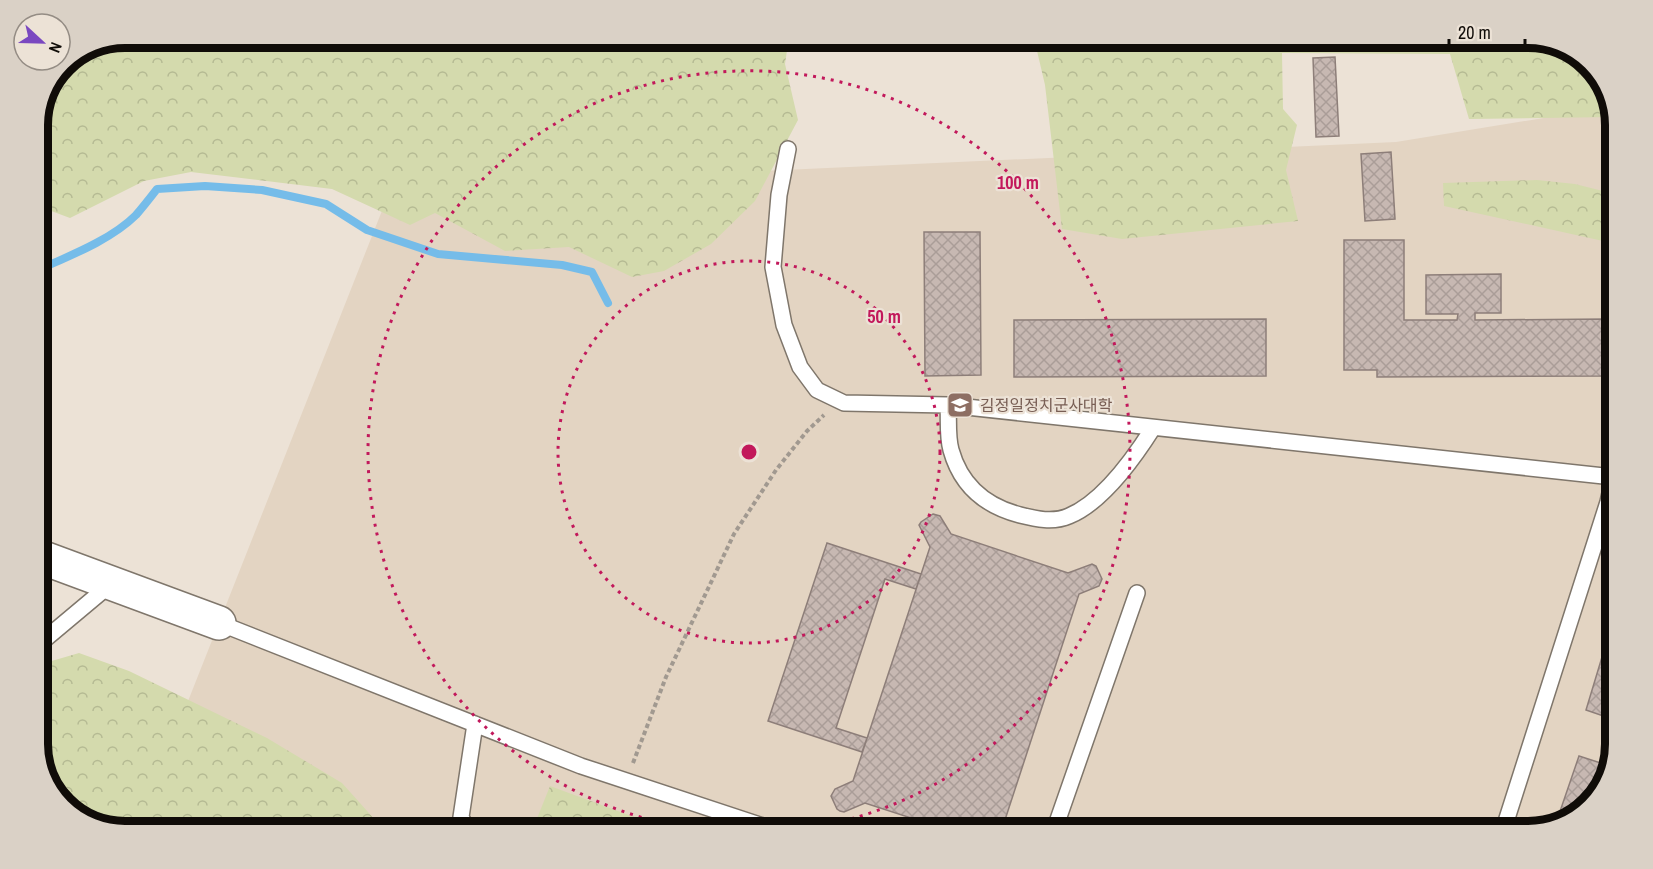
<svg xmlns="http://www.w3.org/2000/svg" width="1653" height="869" font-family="'Archivo Narrow','Noto Sans KR',sans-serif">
<defs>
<pattern id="forest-crowns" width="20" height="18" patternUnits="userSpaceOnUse" patternTransform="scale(1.5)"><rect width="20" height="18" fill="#d4daad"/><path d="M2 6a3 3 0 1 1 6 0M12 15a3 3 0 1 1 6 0" fill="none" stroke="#b5ba93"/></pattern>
<pattern id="building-cross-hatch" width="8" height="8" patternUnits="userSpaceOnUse" patternTransform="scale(1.5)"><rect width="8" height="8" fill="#c7b8b2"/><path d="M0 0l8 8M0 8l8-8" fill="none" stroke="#aa9d98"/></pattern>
</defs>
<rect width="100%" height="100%" fill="#ece2d6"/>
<path fill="#e3d4c2" d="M 1611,107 L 1615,120 L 1615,744 L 1606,783 L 1576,817 L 1528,831 L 232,831 L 175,734 L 391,188 L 1396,142 Z"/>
<path fill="url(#forest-crowns)" d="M 789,37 L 785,64 L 798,120 L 755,201 L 711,244 L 664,271 L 632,277 L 569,247 L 505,251 L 435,213 L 410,225 L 332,189 L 191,172 L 144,181 L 70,218 L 38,206 L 38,120 L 63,63 L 125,38 Z
M 1034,38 L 1528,38 L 1567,47 L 1601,77 L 1615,117 L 1469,119 L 1450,54 L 1282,53 L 1283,109 L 1297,125 L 1286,170 L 1298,221 L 1122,239 L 1062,229 L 1045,85 Z
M 1537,180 L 1575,184 L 1615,194 L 1615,273 L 1613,262 L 1603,241 L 1444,206 L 1443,183 Z
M 79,653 L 129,671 L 267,738 L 342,783 L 377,822 L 376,831 L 125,831 L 86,822 L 52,792 L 38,750 L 38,665 Z
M 550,786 L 672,831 L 532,831 Z"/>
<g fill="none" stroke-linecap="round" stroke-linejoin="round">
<path stroke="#75bce9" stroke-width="8" d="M 38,270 C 69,256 111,240 136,215 C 143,207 150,198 157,189 L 205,186 L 262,190 L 326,204 L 367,230 L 438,254 L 562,265 L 592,272 L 608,303"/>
</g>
<path fill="url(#building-cross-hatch)" stroke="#8d7e79" stroke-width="1.5" d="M 1335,57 L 1339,136 L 1316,137 L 1313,58 Z
M 1391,152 L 1395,219 L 1365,221 L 1361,154 Z
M 924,232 L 980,232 L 981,375 L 925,376 Z
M 1344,240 L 1404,240 L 1404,320 L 1457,320 L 1458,314 L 1426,314 L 1426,275 L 1501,274 L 1501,313 L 1475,313 L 1475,320 L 1606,319 L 1606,376 L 1377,377 L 1377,370 L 1344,370 Z
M 1266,319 L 1266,376 L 1014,377 L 1014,320 Z
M 933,514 L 940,516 L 951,534 L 1068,573 L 1092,564 L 1096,566 L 1102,579 L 1099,586 L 1079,594 L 1002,829 L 1003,831 L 951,831 L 865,803 L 844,812 L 840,811 L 837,809 L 831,796 L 835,789 L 853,781 L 930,547 L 919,525 L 921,522 Z
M 827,543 L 921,574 L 916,589 L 885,579 L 836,728 L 867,738 L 862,752 L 768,721 Z
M 1615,614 L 1615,720 L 1586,710 Z
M 1579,756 L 1610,766 L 1606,783 L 1576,817 L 1556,823 Z"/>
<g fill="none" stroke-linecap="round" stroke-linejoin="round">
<defs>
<path id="lane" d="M 788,149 L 779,195 L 773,267 L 784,325 L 800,367 L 817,390 L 844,403 L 948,405 L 1613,477
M 948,405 C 949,419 947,436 951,450 C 961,486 985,506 1020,515 C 1036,519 1053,523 1069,516 C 1103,502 1134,458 1153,428
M 219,623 L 581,766 L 778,831
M 38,645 L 112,583
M 468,831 L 461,817 L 475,724
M 1054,831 L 1137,593
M 1503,831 L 1608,502 L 1615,471"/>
<path id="secondary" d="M 38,556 L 219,623"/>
</defs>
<use href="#lane" stroke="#7f766b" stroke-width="18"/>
<use href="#secondary" stroke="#7f766b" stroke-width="36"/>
<path stroke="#a19990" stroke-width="4" stroke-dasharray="4.5 3" stroke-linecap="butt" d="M 633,763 L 666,677 L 734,534 L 776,470 L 807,431 L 824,415"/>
<use href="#lane" stroke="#fff" stroke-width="15"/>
<use href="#secondary" stroke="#fff" stroke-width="33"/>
</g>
<g fill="none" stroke="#c2185b" stroke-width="3" stroke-dasharray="3 6">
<circle cx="749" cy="452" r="191"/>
<path d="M712 831A381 381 0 1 1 786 831"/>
</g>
<defs>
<symbol id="university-square" viewBox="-11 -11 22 22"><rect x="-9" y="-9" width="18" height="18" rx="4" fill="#8d6e63" stroke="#ece2d6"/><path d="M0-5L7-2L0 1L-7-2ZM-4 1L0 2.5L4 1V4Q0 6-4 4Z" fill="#fff"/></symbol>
</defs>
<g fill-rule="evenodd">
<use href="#university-square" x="945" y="390" width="30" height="30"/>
</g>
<g text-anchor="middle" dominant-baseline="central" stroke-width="4.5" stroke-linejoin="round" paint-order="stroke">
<g font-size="16" fill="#785e54" stroke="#ece2d6" text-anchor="start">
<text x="980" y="405">김정일정치군사대학</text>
</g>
</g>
<path d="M0 0H1653V869H0ZM125 48H1528A77 77 0 0 1 1605 125V744A77 77 0 0 1 1528 821H125A77 77 0 0 1 48 744V125A77 77 0 0 1 125 48Z" fill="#dad1c6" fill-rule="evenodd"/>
<path fill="none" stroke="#100c08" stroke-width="8" d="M125 48H1528A77 77 0 0 1 1605 125V744A77 77 0 0 1 1528 821H125A77 77 0 0 1 48 744V125A77 77 0 0 1 125 48Z"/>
<circle cx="749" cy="452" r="9" fill="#c2185b" stroke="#ece2d6" stroke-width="3"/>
<g font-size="18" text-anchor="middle" font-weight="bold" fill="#c2185b" stroke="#ece2d6" stroke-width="4.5" stroke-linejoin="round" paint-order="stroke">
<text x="1018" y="189">100 m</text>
<text x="884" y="323">50 m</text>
</g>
<g transform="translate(42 42) rotate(112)"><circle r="28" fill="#ece2d6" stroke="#948c84" stroke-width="1.5"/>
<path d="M0-4.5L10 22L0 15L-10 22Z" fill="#7a48c0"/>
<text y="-9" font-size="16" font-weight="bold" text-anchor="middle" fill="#100c08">N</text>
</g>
<path d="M1449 39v9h76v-9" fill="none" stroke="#100c08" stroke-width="3"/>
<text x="1458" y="39" font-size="18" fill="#100c08" stroke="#ece2d6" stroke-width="4.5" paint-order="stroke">20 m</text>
</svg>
